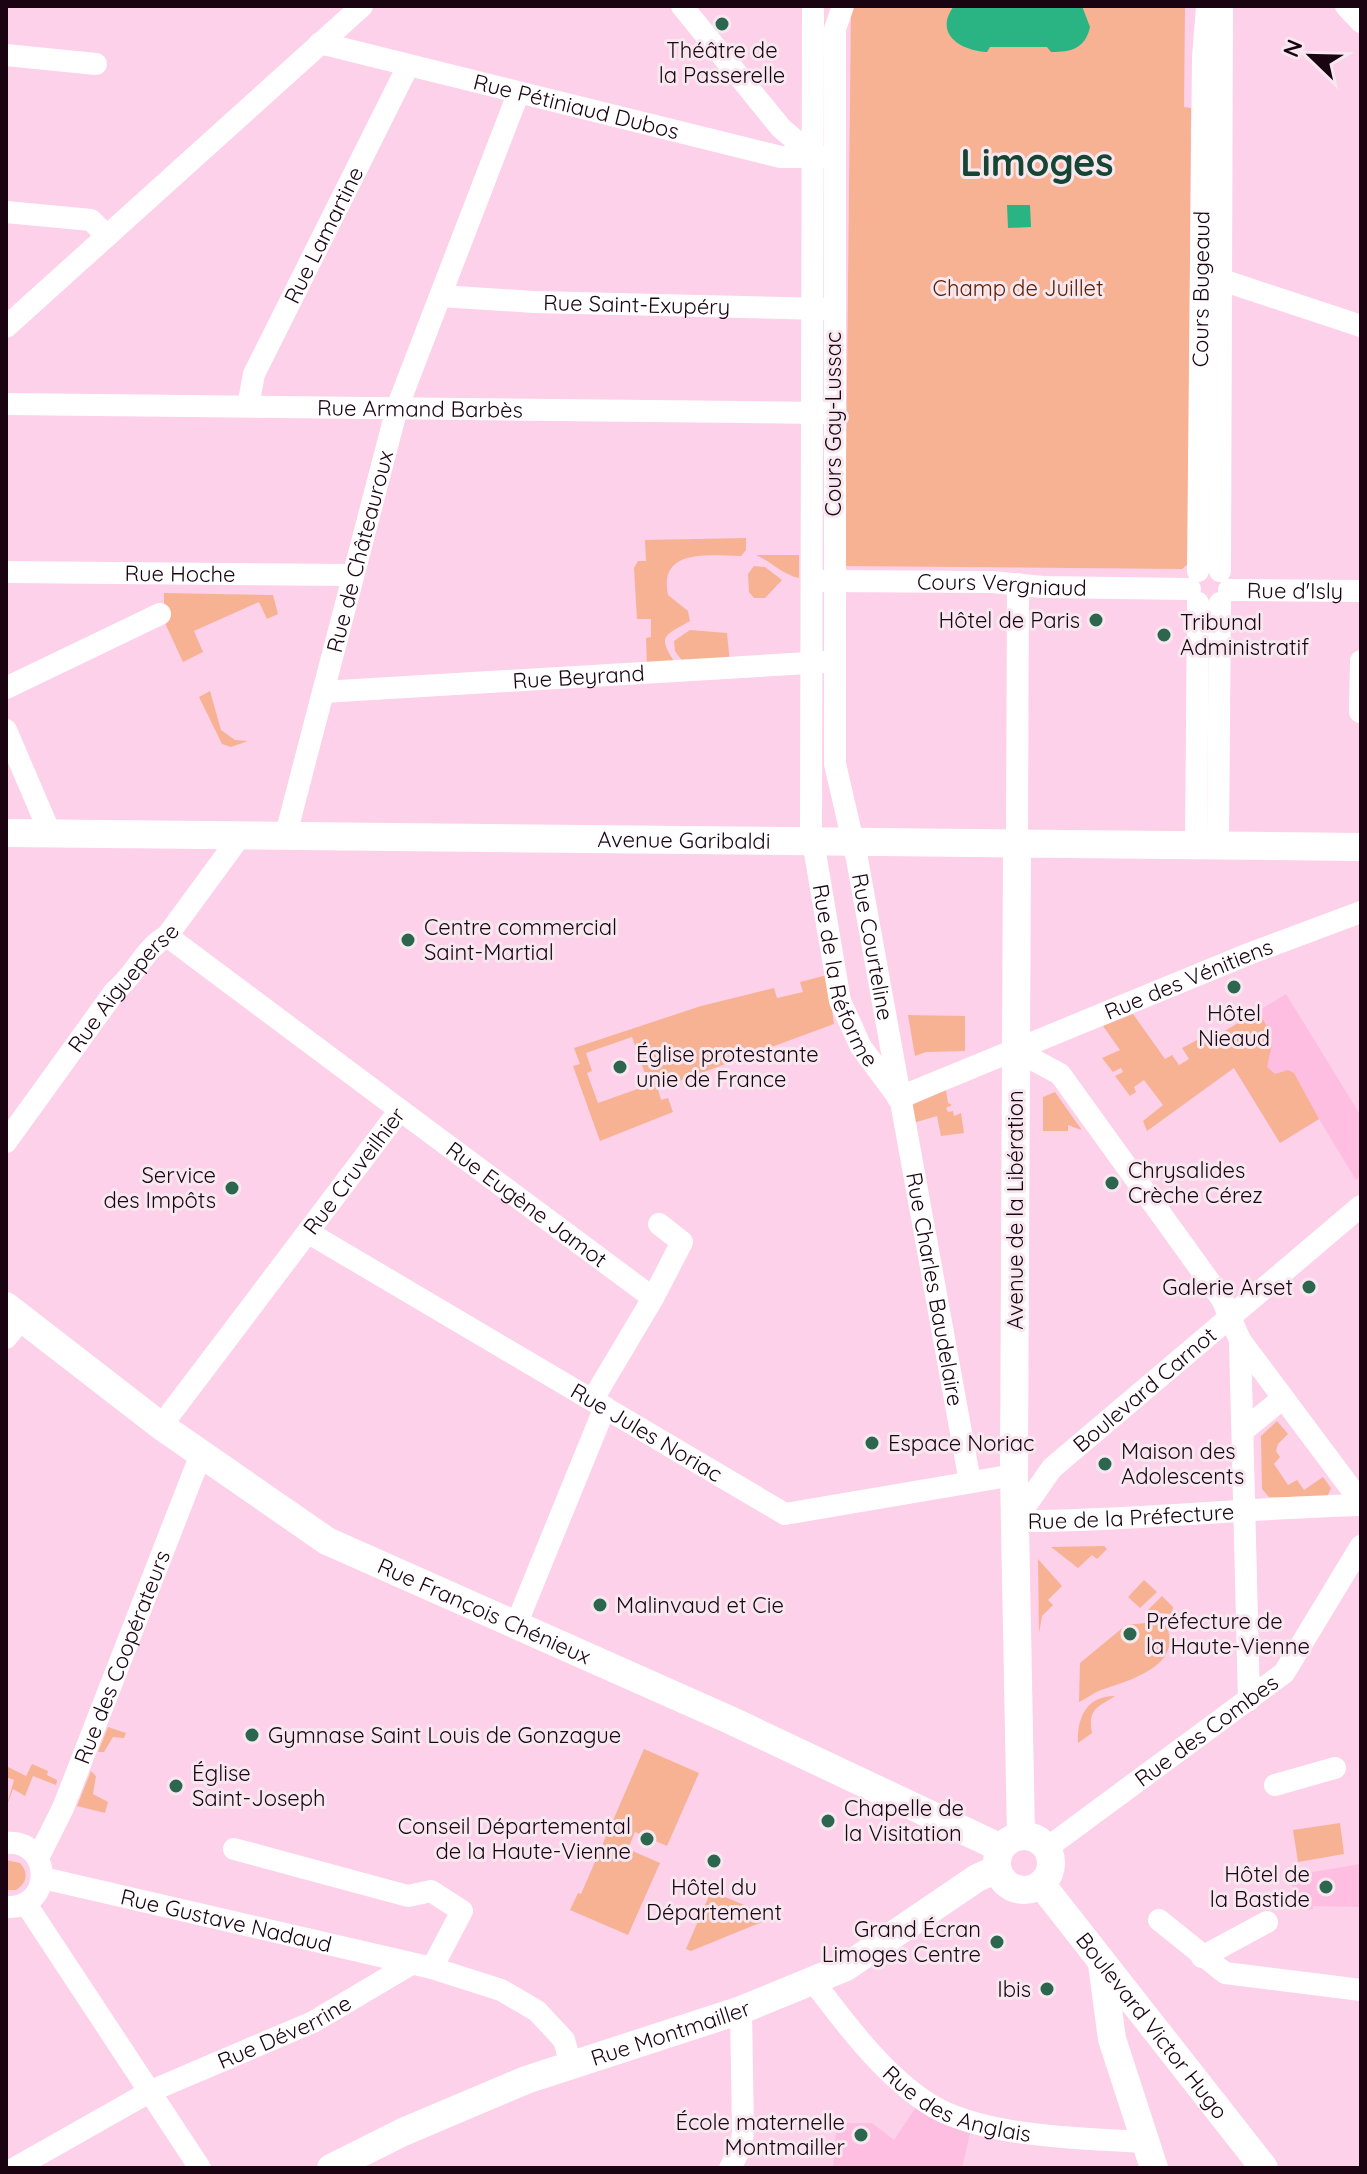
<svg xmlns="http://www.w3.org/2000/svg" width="1367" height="2174" font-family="Quicksand,sans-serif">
<rect width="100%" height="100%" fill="#fdd1e9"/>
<path fill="#fdbee1" d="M 1286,994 L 1361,1116 L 1361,1176 L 1356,1180 L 1319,1119 L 1280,1143 L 1215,1037 Z
M 1361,1864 L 1361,1907 L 1313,1906 L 1313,1909 L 1300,1910 L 1289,1876 Z
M 916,2107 L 938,2122 L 970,2133 L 962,2168 L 833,2168 L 837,2123 L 872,2123 L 894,2140 Z"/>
<path fill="#f7b294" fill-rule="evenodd" d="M 851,6 L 1185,6 L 1184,107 L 1191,108 L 1188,564 L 1182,569 L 845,566 Z
M 746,538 L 746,550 L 741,556 C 711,556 658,547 668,595 L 688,611 L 690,621 C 664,636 657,635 675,663 L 647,668 L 646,638 L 651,637 L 651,619 L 637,619 L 634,568 L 638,561 L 646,561 L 645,540 Z
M 756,555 L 799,555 L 799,578 C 785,576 770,561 756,555 Z
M 754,566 L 765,567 L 782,580 L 765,598 L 754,598 L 749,592 L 748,574 Z
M 164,593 L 273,595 L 278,614 L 267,619 L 259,602 L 194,631 L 203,652 L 183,662 L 164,621 Z
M 690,630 L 727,633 L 730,664 L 683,662 L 675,651 L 674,641 Z
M 210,691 L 221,730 L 235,740 L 248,741 L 231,747 L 222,744 L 199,697 Z
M 827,975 L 834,1024 L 658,1089 L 661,1100 L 668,1098 L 673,1112 L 600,1141 L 573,1066 L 580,1064 L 574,1048 L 701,1006 L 774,988 L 777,998 L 803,992 L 800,982 ZM 632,1037 L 649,1085 L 598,1103 L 587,1073 L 592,1071 L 586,1053 Z
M 1258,1011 L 1269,1030 L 1266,1038 L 1272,1044 L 1267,1067 L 1275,1074 L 1288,1070 L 1294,1073 L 1319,1119 L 1280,1143 L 1234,1068 L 1147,1131 L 1143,1121 L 1163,1105 L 1144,1080 L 1134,1087 L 1136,1092 L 1130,1096 L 1115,1076 L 1123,1072 L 1121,1068 L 1113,1072 L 1102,1058 L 1120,1050 L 1103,1026 L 1133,1014 L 1165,1059 L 1172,1055 L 1179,1065 L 1189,1059 L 1182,1048 L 1212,1032 L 1215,1037 Z
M 908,1015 L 965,1016 L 965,1051 L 926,1052 L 915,1056 Z
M 946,1090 L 948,1103 L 952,1105 L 946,1108 L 948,1112 L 953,1111 L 954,1116 L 961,1113 L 964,1133 L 941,1136 L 937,1116 L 913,1123 L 910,1106 Z
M 1055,1092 L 1081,1129 L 1081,1130 L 1068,1125 L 1068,1131 L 1043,1131 L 1043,1097 Z
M 1277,1421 L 1288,1434 L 1278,1444 L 1276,1451 L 1280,1457 L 1274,1464 L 1288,1485 L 1297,1480 L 1304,1490 L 1323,1477 L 1331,1488 L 1327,1497 L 1269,1497 L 1262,1489 L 1261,1436 Z
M 1104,1546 L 1107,1549 L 1097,1559 L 1092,1555 L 1078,1568 L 1051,1547 Z
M 1038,1559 L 1062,1586 L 1048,1600 L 1053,1605 L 1042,1616 L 1039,1633 Z
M 1144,1580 L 1157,1592 L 1140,1608 L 1128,1597 Z
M 1162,1596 L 1173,1607 L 1172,1614 L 1146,1612 Z
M 1155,1622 L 1166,1625 C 1185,1666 1128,1681 1101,1690 C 1093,1693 1086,1699 1079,1702 L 1080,1663 L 1126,1625 Z
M 1115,1696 C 1099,1707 1087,1708 1092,1733 L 1078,1743 C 1077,1718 1086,1696 1115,1696 Z
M 108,1727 L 126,1733 L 124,1738 L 113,1737 L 104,1752 L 98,1752 Z
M 644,1749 L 699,1773 L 667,1846 L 635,1832 L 628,1849 L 660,1863 L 628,1935 L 570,1910 L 578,1893 L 581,1894 Z
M 32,1764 L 48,1771 L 47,1775 L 57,1780 L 56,1785 L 33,1776 L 25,1796 L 13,1789 L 6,1808 L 14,1780 L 6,1777 L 8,1767 L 26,1776 Z
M 91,1771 L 96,1776 L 93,1794 L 108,1802 L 105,1813 L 77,1806 Z
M 1340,1823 L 1344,1854 L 1298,1862 L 1293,1830 Z
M 6,1860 L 20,1863 C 29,1873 27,1883 16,1890 L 6,1890 Z
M 711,1891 L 765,1914 L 762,1922 L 691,1951 L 686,1949 Z"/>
<path fill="#2ab484" d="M 954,6 L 1082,6 L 1090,27 C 1085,49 1071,52 1051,52 L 1047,47 L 990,47 L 987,52 C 961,51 933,34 954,6 Z
M 1007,205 L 1030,205 L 1031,227 L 1008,228 Z"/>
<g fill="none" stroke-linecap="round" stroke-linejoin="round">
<g stroke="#fff" stroke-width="22">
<path d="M 682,6 L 781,128 L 815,157"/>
<path id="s1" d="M 813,6 L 811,829 L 840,1001 L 861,1047 L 898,1097"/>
<path id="s2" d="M 843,6 L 835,29 L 835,764 L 857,859 L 970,1482"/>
<path d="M 1346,6 L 1361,22"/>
<path id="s3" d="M 320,43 L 781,157 L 829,157"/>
<path d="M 6,55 L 96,64"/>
<path d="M 6,212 L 91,220 L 107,236"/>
<path d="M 1212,286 L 1222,280 L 1361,326"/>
<path id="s4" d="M 441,296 L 534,302 L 827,309"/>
<path d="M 6,327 L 362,6"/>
<path id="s5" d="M 6,404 L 825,413"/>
<path id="s6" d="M 248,406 L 254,374 L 408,66"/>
<path id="s7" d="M 1198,571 L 1203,57 L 1207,6"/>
<path d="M 1220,571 L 1222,6"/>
<path id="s8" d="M 6,572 L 353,575"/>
<path id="s9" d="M 822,581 L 992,582 L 1043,587 L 1190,589"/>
<path id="s10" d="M 1229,590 L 1361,591"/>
<path d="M 6,688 L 160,614"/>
<path id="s11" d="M 323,692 L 825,662"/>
<path d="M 1360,712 L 1361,661"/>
<path d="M 6,730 L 50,833"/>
<path id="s12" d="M 286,834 L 397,408 L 518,94"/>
<path d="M 1196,844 L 1198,603"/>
<path d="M 1218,844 L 1220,603"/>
<path d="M 1017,845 L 1018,584"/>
<path d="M 1015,1050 L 1060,1074 L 1222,1299 L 1240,1340 L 1361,1502"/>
<path id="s13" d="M 898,1098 L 1251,953 L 1361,912"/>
<path id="s14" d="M 400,1110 L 653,1298 L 682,1242 L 659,1224"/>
<path id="s15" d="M 6,1142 L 115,991 C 135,975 145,948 167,936 L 241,835"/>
<path id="s16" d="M 309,1233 L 785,1514 L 1014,1475"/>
<path d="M 6,1338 L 22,1319"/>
<path d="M 1240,1340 L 1249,1700"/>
<path d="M 593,1399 L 653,1298"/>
<path id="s17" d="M 161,1426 L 400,1110 L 167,936"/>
<path d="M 1244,1430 L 1283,1398"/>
<path id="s18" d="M 1015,1521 L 1052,1468 L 1361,1206"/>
<path id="s19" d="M 1015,1521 C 1131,1521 1245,1508 1361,1505"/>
<path d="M 516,1625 L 605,1407"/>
<path d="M 1275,1785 L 1335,1768"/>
<path d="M 6,1843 C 53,1839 54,1910 6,1907"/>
<path id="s20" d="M 1047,1848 L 1284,1673 L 1361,1546"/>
<path d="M 234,1849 L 408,1896 L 431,1891 L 462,1911 L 432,1968"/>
<path id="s21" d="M 38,1858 L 63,1808 L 201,1454"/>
<path id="s22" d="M 43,1878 L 432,1968 L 501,1990 L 537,2011 L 564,2040 L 571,2064"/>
<path d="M 26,1904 L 200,2168"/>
<path d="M 1159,1920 L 1225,1973 L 1361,1990"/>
<path d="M 1202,1957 L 1267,1922"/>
<path id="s23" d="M 813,1981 C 845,2023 882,2073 926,2102 C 977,2137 1083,2139 1146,2142"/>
<path id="s24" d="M 15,2168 L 151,2091 L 313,2022 L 411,1964"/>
<path d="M 730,2168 L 741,2147 L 743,2132 L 741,2010"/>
</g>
<g stroke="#fff" stroke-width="28">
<path id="s25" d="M 6,833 L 1361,847"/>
<path d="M 1017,845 L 1014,1475 L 1021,1835"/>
<path id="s26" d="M 6,1306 L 161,1426 L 327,1541 L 730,1720 L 1001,1848"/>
<circle cx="1024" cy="1863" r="27"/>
<path id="s27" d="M 1041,1884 L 1264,2168"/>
<path d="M 1102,1964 L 1112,2039 L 1154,2168"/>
<path id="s28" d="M 331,2168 L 403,2132 L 526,2080 L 741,2010 L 846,1967 L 977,1878 L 997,1869"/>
</g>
</g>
<g fill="#2d664f" stroke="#f7e8f0" stroke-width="3">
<circle cx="722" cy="24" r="8"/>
<circle cx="1096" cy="620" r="8"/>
<circle cx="1164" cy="635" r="8"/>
<circle cx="408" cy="940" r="8"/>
<circle cx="1234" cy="987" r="8"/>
<circle cx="620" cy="1067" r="8"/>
<circle cx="1112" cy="1183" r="8"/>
<circle cx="232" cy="1188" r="8"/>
<circle cx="1309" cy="1287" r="8"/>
<circle cx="872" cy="1443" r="8"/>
<circle cx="1105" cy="1464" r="8"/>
<circle cx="600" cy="1605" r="8"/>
<circle cx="1130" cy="1634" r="8"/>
<circle cx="252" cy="1735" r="8"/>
<circle cx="176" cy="1786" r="8"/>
<circle cx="828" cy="1821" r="8"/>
<circle cx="647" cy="1839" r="8"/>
<circle cx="714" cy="1861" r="8"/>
<circle cx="1326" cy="1887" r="8"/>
<circle cx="997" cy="1942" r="8"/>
<circle cx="1047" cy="1989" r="8"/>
<circle cx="861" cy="2135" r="8"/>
</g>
<g text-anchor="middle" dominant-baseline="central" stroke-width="6" stroke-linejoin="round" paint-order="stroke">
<g font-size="22" fill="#1a0412" stroke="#f7e8f0" text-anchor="start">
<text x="722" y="50" text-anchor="middle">Théâtre de<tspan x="722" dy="25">la Passerelle</tspan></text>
<text x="1080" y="620" text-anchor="end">Hôtel de Paris</text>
<text x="1180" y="622">Tribunal<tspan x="1180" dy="25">Administratif</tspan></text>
<text x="424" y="927">Centre commercial<tspan x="424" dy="25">Saint-Martial</tspan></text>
<text x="1234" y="1013" text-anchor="middle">Hôtel<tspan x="1234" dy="25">Nieaud</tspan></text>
<text x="636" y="1054">Église protestante<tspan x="636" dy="25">unie de France</tspan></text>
<text x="1128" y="1170">Chrysalides<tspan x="1128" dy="25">Crèche Cérez</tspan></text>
<text x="216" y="1175" text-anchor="end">Service<tspan x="216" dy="25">des Impôts</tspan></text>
<text x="1293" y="1287" text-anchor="end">Galerie Arset</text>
<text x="888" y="1443">Espace Noriac</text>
<text x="1121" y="1451">Maison des<tspan x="1121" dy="25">Adolescents</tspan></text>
<text x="616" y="1605">Malinvaud et Cie</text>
<text x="1146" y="1621">Préfecture de<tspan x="1146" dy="25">la Haute-Vienne</tspan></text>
<text x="268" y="1735">Gymnase Saint Louis de Gonzague</text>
<text x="192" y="1773">Église<tspan x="192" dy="25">Saint-Joseph</tspan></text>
<text x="844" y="1808">Chapelle de<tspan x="844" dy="25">la Visitation</tspan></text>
<text x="631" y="1826" text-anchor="end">Conseil Départemental<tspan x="631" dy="25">de la Haute-Vienne</tspan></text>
<text x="1310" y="1874" text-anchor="end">Hôtel de<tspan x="1310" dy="25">la Bastide</tspan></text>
<text x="714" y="1887" text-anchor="middle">Hôtel du<tspan x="714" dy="25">Département</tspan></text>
<text x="981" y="1929" text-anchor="end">Grand Écran<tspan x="981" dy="25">Limoges Centre</tspan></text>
<text x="1031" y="1989" text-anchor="end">Ibis</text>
<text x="845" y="2122" text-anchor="end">École maternelle<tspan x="845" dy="25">Montmailler</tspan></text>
</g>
<g font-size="22" fill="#1a0412" stroke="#f7e8f0">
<text stroke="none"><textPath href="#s3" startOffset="264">Rue Pétiniaud Dubos</textPath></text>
<text stroke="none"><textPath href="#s6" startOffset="188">Rue Lamartine</textPath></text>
<text stroke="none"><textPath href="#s7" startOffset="282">Cours Bugeaud</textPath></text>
<text stroke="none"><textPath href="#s4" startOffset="196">Rue Saint-Exupéry</textPath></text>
<text stroke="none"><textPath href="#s5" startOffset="414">Rue Armand Barbès</textPath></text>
<text transform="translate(833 424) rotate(-90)">Cours Gay-Lussac</text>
<text stroke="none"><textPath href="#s12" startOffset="292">Rue de Châteauroux</textPath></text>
<text stroke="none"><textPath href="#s8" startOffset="174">Rue Hoche</textPath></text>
<text stroke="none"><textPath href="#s9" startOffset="180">Cours Vergniaud</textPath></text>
<text stroke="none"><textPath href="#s10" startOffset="66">Rue d'Isly</textPath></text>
<text stroke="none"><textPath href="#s11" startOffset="256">Rue Beyrand</textPath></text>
<text stroke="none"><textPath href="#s25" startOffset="678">Avenue Garibaldi</textPath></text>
<text stroke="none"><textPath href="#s2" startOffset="946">Rue Courteline</textPath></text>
<text stroke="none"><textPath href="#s1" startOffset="974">Rue de la Réforme</textPath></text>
<text stroke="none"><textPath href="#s13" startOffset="314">Rue des Vénitiens</textPath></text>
<text stroke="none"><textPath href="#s15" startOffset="194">Rue Aigueperse</textPath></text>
<text stroke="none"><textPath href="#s17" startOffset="320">Rue Cruveilhier</textPath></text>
<text stroke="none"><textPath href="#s14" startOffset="158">Rue Eugène Jamot</textPath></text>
<text transform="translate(1015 1210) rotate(-90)">Avenue de la Libération</text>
<text stroke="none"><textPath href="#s2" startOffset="1294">Rue Charles Baudelaire</textPath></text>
<text stroke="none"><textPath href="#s18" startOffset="186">Boulevard Carnot</textPath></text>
<text stroke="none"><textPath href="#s16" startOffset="392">Rue Jules Noriac</textPath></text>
<text stroke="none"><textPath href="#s19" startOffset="116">Rue de la Préfecture</textPath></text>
<text stroke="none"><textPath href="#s26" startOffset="570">Rue François Chénieux</textPath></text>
<text stroke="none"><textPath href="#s21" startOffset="218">Rue des Coopérateurs</textPath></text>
<text stroke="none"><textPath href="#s20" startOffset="198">Rue des Combes</textPath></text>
<text stroke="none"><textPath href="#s22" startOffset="188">Rue Gustave Nadaud</textPath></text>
<text stroke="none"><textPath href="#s27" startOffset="180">Boulevard Victor Hugo</textPath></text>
<text stroke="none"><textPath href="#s28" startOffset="366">Rue Montmailler</textPath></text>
<text stroke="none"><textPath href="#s24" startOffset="302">Rue Déverrine</textPath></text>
<text stroke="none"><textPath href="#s23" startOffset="196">Rue des Anglais</textPath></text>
</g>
<g font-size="22" fill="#5e2100" stroke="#f7e8f0">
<text x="1018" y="288">Champ de Juillet</text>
</g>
<g font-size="38" font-weight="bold" fill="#164533" stroke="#f7e8f0">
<text x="1037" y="162">Limoges</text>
</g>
</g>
<rect width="1367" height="2174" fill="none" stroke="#1a0412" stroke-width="16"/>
<g transform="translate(1311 56) rotate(293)" stroke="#f7e8f0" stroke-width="6" paint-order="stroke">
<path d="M0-6L14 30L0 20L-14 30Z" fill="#1a0412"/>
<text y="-12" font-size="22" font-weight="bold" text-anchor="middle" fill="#1a0412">N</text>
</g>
</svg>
